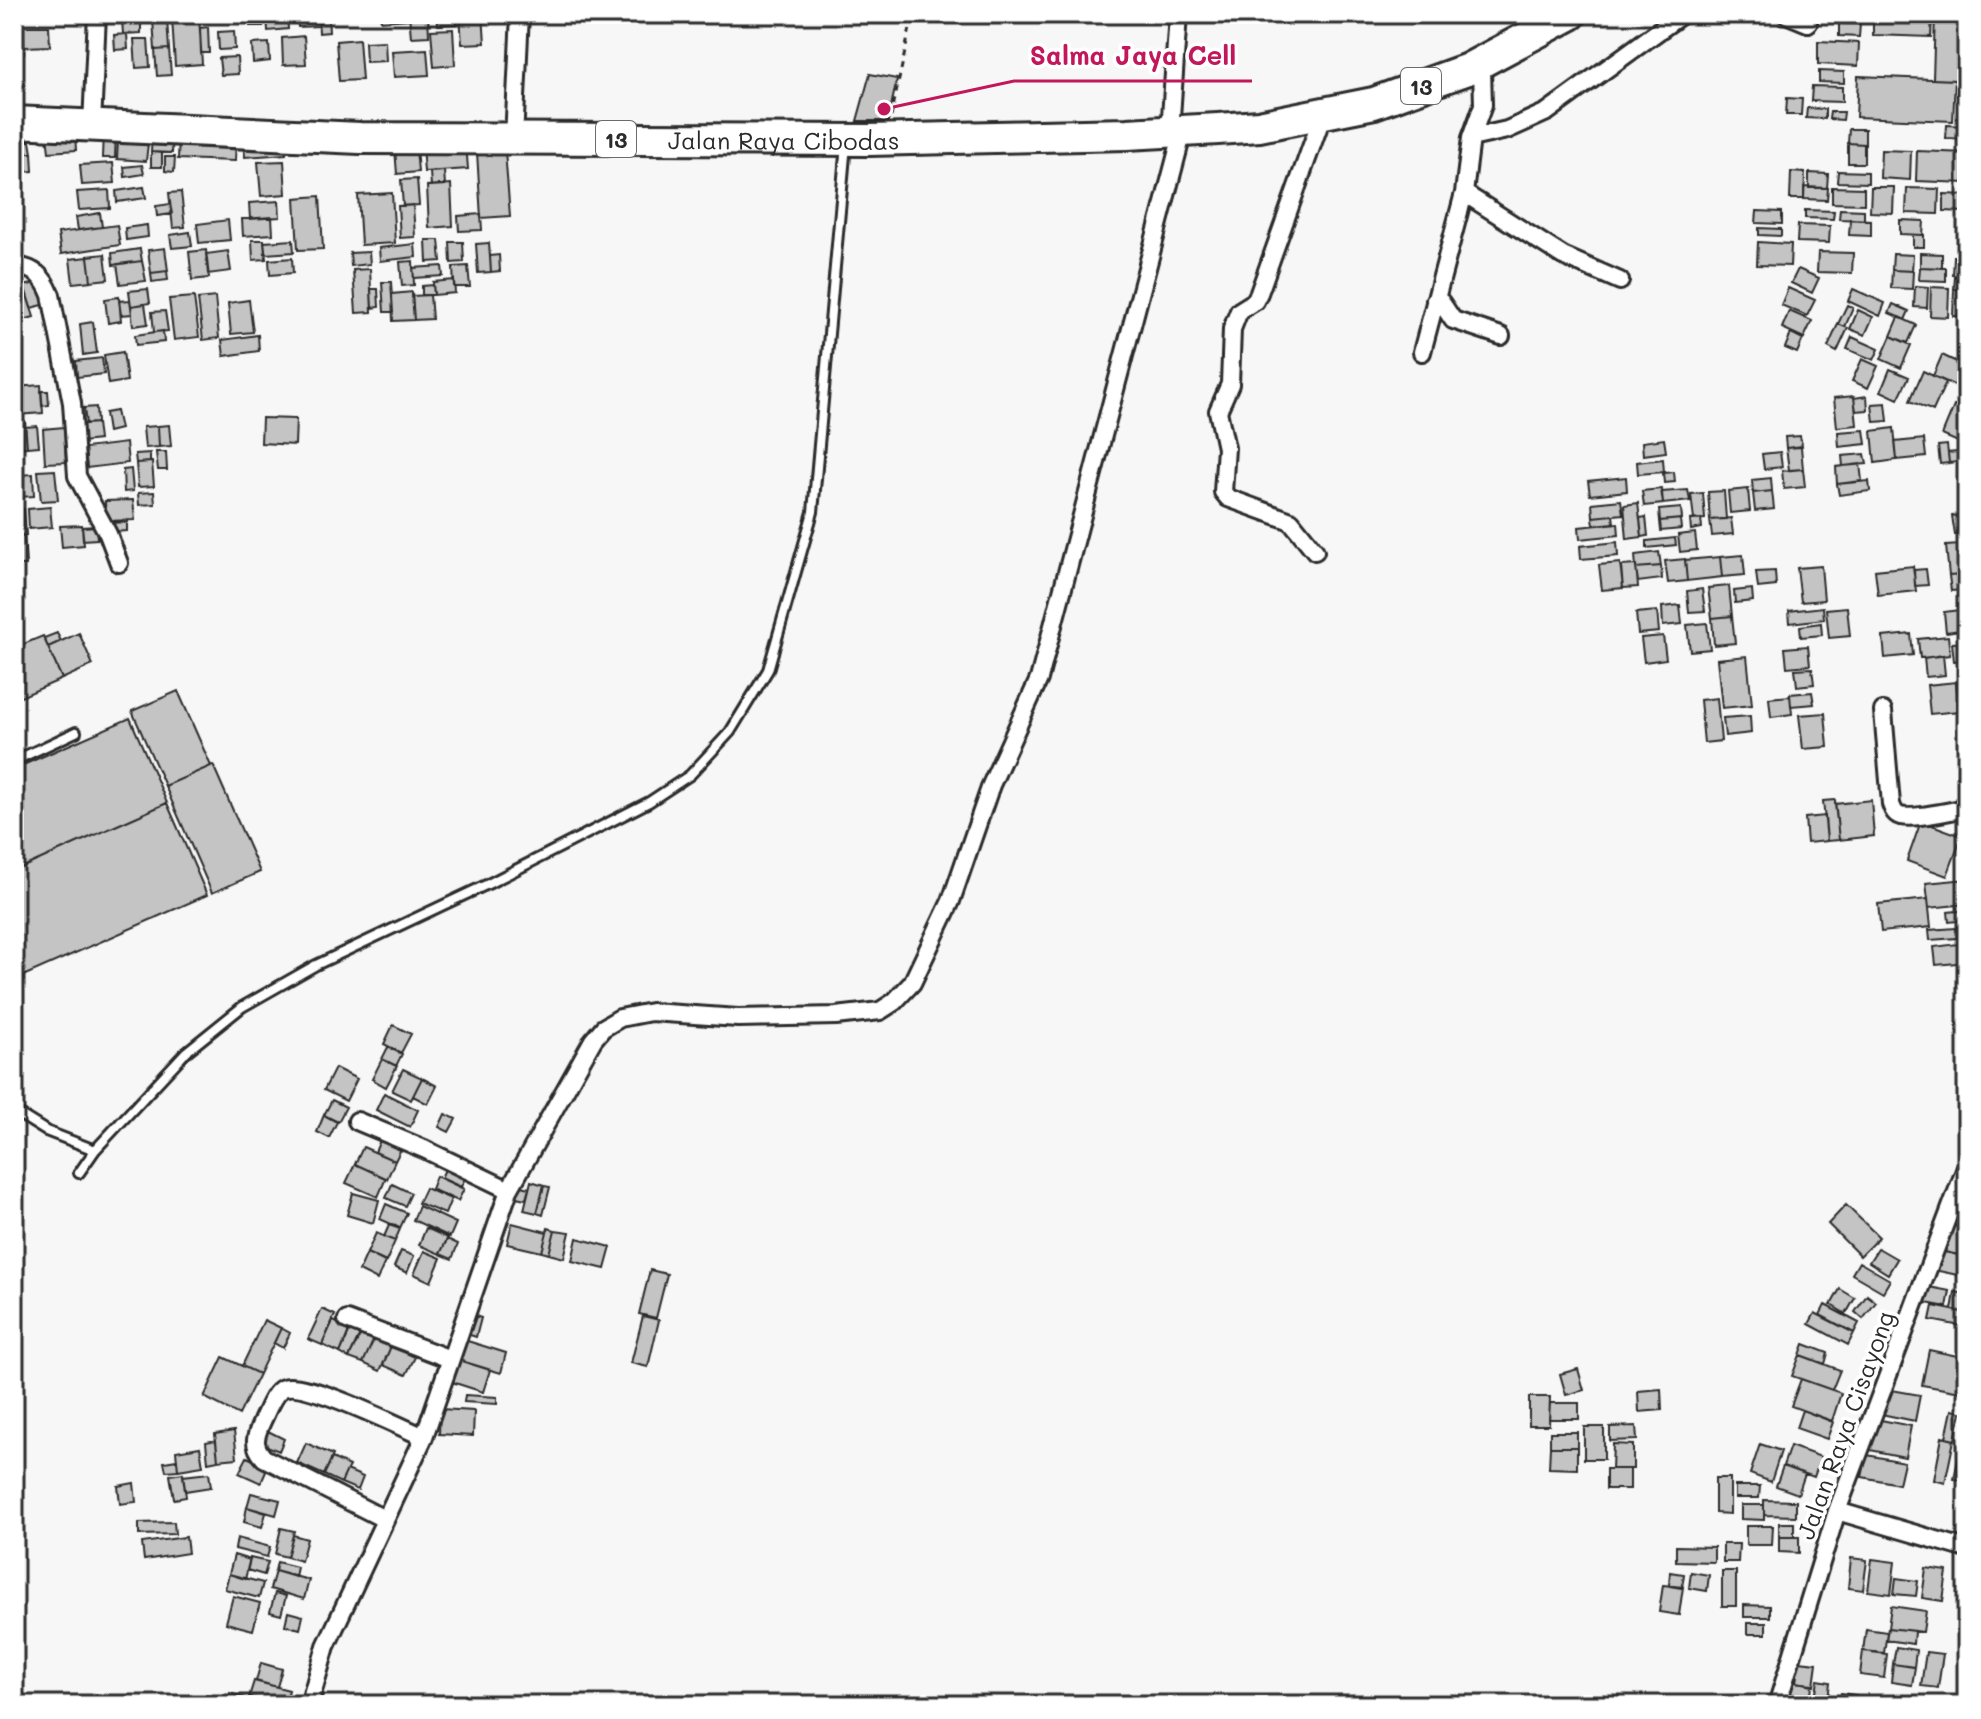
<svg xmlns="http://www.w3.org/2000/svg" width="1981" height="1719" font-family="Mali,sans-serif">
<rect width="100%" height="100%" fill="#f7f7f7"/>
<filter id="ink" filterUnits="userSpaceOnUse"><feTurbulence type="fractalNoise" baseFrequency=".0125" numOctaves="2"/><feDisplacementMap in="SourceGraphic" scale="16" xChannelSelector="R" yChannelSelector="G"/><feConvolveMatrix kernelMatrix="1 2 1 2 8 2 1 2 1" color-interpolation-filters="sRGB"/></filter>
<g filter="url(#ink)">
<path fill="#c4c4c4" stroke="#2b2b2b" stroke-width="2" d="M 249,14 L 262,14 L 263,26 L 250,26 Z
M 267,14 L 287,14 L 288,29 L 268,31 Z
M 297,14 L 318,14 L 319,26 L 298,27 Z
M 318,14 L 328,14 L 329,32 L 319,33 Z
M 380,14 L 409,14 L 410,19 L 381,21 Z
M 409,14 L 428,14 L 429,36 L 411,37 Z
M 437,14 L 456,14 L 457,24 L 438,25 Z
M 460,14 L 483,14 L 485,43 L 462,44 Z
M 1840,14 L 1854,14 L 1854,24 L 1839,23 Z
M 1873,14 L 1932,14 L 1931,37 L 1873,35 Z
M 1935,14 L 1960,14 L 1957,80 L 1933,79 Z
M 199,16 L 202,64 L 175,66 L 172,18 Z
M 141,19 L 141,33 L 123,34 L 122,20 Z
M 153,19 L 167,19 L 169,49 L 155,50 Z
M 23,21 L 24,54 L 14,54 L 14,22 Z
M 1839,23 L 1860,24 L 1859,37 L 1839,36 Z
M 23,26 L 49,26 L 50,46 L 24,47 Z
M 208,27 L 209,53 L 201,53 L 200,28 Z
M 453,29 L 455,65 L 434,67 L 431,30 Z
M 234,31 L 235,49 L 219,50 L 218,32 Z
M 127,34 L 128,49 L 115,50 L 114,35 Z
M 304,36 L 306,64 L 283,65 L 282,38 Z
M 134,39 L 148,39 L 150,67 L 136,68 Z
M 359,39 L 362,80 L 339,81 L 336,41 Z
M 385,41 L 386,61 L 366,62 L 365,42 Z
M 1818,41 L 1859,43 L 1858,66 L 1818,64 Z
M 269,43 L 270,61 L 253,63 L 252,44 Z
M 169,49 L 171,75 L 157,76 L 155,50 Z
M 427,49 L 429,75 L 394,77 L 392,51 Z
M 237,57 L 238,74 L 221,75 L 219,58 Z
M 1819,71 L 1844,72 L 1844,83 L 1819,82 Z
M 870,74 L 897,79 L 888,121 L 857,121 Z
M 1858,76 L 1955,80 L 1953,121 L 1856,117 Z
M 1812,86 L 1842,87 L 1842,102 L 1811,101 Z
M 1787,98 L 1802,99 L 1801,115 L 1786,115 Z
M 1807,108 L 1825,109 L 1825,119 L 1806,118 Z
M 1830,112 L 1844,112 L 1843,120 L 1829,119 Z
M 1947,125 L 1967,126 L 1967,139 L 1946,138 Z
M 1849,129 L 1865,129 L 1865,144 L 1848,143 Z
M 103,131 L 116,131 L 115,158 L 102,158 Z
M 75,134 L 76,150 L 49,152 L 47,136 Z
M 152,134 L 173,135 L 172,153 L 151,152 Z
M 179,138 L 236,140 L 235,161 L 178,159 Z
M 285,140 L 286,154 L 245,157 L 244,143 Z
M 20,141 L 30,141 L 32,153 L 21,153 Z
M 118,141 L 148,143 L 146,161 L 117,159 Z
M 466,143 L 468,169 L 424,172 L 422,146 Z
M 1848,143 L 1864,144 L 1864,163 L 1848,163 Z
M 416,148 L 418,172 L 397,174 L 395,149 Z
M 1881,150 L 1911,151 L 1910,180 L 1880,178 Z
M 505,151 L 510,216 L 481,218 L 477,152 Z
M 1917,151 L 1967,153 L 1967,183 L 1916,181 Z
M 151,152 L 162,153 L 162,167 L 151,167 Z
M 21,153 L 32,153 L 33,171 L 22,172 Z
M 165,157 L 175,157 L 174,172 L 165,171 Z
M 284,161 L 286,194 L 261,196 L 258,162 Z
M 113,163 L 115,183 L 82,185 L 80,165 Z
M 142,165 L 144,174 L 125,177 L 124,167 Z
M 444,171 L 445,185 L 431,186 L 430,172 Z
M 1838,171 L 1868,172 L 1868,183 L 1837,182 Z
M 1791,172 L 1805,173 L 1804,199 L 1790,199 Z
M 1809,173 L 1828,174 L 1827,188 L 1809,188 Z
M 417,179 L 419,205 L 403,206 L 401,180 Z
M 451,184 L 453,226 L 429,228 L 427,186 Z
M 144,187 L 146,198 L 117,202 L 116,191 Z
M 1804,187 L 1828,188 L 1827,200 L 1804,199 Z
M 1832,187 L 1864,188 L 1864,204 L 1832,203 Z
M 1871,187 L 1894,187 L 1893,213 L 1870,212 Z
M 1907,188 L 1939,189 L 1938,214 L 1906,213 Z
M 109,190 L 110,208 L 79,210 L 77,192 Z
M 181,192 L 185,227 L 173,228 L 169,193 Z
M 392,193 L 395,243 L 361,245 L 358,195 Z
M 1944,194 L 1966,195 L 1965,212 L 1944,211 Z
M 320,196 L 323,249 L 298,250 L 295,198 Z
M 279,201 L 280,217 L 250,219 L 249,203 Z
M 170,204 L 172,214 L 157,216 L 156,206 Z
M 413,205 L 415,237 L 400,238 L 398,206 Z
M 1840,209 L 1864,210 L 1864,220 L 1839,219 Z
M 1805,210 L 1834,211 L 1833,219 L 1805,218 Z
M 1757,211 L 1782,212 L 1782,224 L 1756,223 Z
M 100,213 L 102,227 L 78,230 L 76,217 Z
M 481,214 L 482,230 L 459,231 L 458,216 Z
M 272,217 L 273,234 L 243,236 L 242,219 Z
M 1850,219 L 1871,220 L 1871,236 L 1849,235 Z
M 228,220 L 230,240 L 199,243 L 197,224 Z
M 1900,220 L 1924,221 L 1923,235 L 1900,234 Z
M 117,225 L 120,245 L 61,254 L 58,233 Z
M 147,225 L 148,237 L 126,240 L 125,228 Z
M 1798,225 L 1830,226 L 1829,243 L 1797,242 Z
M 1759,228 L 1781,229 L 1781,236 L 1759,235 Z
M 190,232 L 192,246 L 172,248 L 170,235 Z
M 1913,235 L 1924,235 L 1924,247 L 1913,247 Z
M 252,240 L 264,240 L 266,259 L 253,260 Z
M 293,240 L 294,252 L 265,254 L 264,242 Z
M 426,240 L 439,240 L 441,261 L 427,262 Z
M 450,242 L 463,242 L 464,262 L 451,263 Z
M 1758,242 L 1791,244 L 1790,266 L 1757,265 Z
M 489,243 L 491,272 L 478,273 L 476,244 Z
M 415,244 L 416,257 L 380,261 L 379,248 Z
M 165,248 L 168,271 L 151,273 L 148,250 Z
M 140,249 L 142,261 L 113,265 L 112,253 Z
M 206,250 L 209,278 L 192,280 L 189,252 Z
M 228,251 L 231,271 L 208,274 L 206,254 Z
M 369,252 L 370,264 L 351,266 L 350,253 Z
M 1818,252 L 1853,253 L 1852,273 L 1817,272 Z
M 1920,253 L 1942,254 L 1942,268 L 1920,267 Z
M 105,254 L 108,279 L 91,281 L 88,256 Z
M 1893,254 L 1913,255 L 1912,271 L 1892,270 Z
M 499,255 L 500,271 L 491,272 L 490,256 Z
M 1954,256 L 1967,256 L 1967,276 L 1953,275 Z
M 88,257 L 91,281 L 73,283 L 70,259 Z
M 292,258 L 293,273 L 270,275 L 269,260 Z
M 142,261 L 146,281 L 120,284 L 117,264 Z
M 413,261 L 414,285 L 402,286 L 400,262 Z
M 442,266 L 443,276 L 414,278 L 413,268 Z
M 468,266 L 470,287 L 454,287 L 453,267 Z
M 1920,267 L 1946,268 L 1946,281 L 1919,280 Z
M 370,269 L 372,312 L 356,313 L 353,270 Z
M 1798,269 L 1819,278 L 1812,293 L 1791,283 Z
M 1892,270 L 1913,271 L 1912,289 L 1891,288 Z
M 167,271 L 168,280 L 152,282 L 151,273 Z
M 1955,277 L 1967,277 L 1967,290 L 1954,289 Z
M 454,280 L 455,293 L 434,295 L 433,282 Z
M 40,282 L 47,304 L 31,308 L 24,286 Z
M 382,282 L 391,282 L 393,312 L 384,312 Z
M 24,285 L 34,317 L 23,320 L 14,288 Z
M 433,285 L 434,295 L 422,295 L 422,286 Z
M 1915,286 L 1928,287 L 1927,308 L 1914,307 Z
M 1931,287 L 1949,288 L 1948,317 L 1930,316 Z
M 1788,288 L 1815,300 L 1807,316 L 1781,305 Z
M 148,289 L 150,303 L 131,306 L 129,291 Z
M 371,289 L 378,289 L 379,307 L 372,308 Z
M 1853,289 L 1885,303 L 1880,316 L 1848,301 Z
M 1954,289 L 1967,290 L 1967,316 L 1953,316 Z
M 412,292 L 414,320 L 393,321 L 392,294 Z
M 430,295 L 432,319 L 414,320 L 412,296 Z
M 119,297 L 121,321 L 108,323 L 105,299 Z
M 194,297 L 199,337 L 174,340 L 169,299 Z
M 215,297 L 219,338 L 203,340 L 198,299 Z
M 130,300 L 132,314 L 121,315 L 119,301 Z
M 249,300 L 253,332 L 231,334 L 228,303 Z
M 145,304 L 148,324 L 133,326 L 131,306 Z
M 1893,304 L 1909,311 L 1905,320 L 1889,313 Z
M 1847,305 L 1853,308 L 1845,327 L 1838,324 Z
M 1858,310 L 1873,317 L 1865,335 L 1850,329 Z
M 165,311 L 168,331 L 154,332 L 152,312 Z
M 1789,311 L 1812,321 L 1804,338 L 1782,328 Z
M 1899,317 L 1916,325 L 1908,343 L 1891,336 Z
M 93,322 L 97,353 L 83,355 L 80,324 Z
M 1838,324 L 1848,328 L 1837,352 L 1828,347 Z
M 163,331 L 164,342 L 136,345 L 135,335 Z
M 1791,333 L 1803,339 L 1797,353 L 1785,348 Z
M 258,335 L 259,351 L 224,356 L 222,340 Z
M 1891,336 L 1911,345 L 1901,368 L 1881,359 Z
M 1852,337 L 1879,349 L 1874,360 L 1847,349 Z
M 123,352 L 127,381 L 108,384 L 104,355 Z
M 1942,355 L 1965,366 L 1956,386 L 1933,376 Z
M 102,358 L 104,374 L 77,377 L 76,361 Z
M 1862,359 L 1878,366 L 1868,388 L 1852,381 Z
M 1890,369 L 1909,377 L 1898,399 L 1881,391 Z
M 1923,371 L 1946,382 L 1933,411 L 1910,401 Z
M 41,385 L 43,413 L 17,415 L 15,387 Z
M 41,391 L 48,391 L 49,405 L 42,406 Z
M 1854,396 L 1857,425 L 1837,427 L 1834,398 Z
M 1867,396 L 1868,410 L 1856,411 L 1854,398 Z
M 1886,403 L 1888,421 L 1874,422 L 1872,404 Z
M 1954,406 L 1967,411 L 1967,446 L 1942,435 Z
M 96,407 L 97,423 L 86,424 L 84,408 Z
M 116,411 L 120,429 L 108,432 L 105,413 Z
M 262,418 L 296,419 L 295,445 L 261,443 Z
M 25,421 L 27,447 L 14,448 L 14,422 Z
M 97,423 L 99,440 L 82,442 L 81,424 Z
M 169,425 L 171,446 L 159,447 L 158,426 Z
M 37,426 L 39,446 L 27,447 L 25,427 Z
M 158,426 L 159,447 L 145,448 L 143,427 Z
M 64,427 L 66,462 L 45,463 L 43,429 Z
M 1894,428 L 1897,460 L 1875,463 L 1872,431 Z
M 1864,430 L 1866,444 L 1839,447 L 1838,432 Z
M 1800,436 L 1802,446 L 1786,448 L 1785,437 Z
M 1664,439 L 1666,452 L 1643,455 L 1642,442 Z
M 1924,439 L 1926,457 L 1897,460 L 1895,442 Z
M 126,443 L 128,463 L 87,468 L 85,448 Z
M 1947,445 L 1949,463 L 1940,464 L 1938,446 Z
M 1801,447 L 1803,469 L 1789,470 L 1786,448 Z
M 1967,451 L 1967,461 L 1949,463 L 1948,453 Z
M 156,452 L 166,452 L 167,470 L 158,470 Z
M 1780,452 L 1782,467 L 1764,469 L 1762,454 Z
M 150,453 L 150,462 L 136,463 L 135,454 Z
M 1865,454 L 1867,464 L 1843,466 L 1842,456 Z
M 1663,459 L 1664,472 L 1638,474 L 1637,462 Z
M 152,462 L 154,486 L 138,487 L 136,463 Z
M 1860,464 L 1862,481 L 1837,484 L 1836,467 Z
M 131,469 L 133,491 L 124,492 L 123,470 Z
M 1803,469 L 1805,487 L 1784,489 L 1782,471 Z
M 55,470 L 58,500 L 41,501 L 38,471 Z
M 1674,472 L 1675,482 L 1664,483 L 1663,473 Z
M 33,474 L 34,496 L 20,497 L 19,475 Z
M 1626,477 L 1627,491 L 1590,495 L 1588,481 Z
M 1771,478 L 1772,491 L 1753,493 L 1752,480 Z
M 14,481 L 19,481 L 21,509 L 14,510 Z
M 1869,481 L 1870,491 L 1839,495 L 1837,484 Z
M 1661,489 L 1663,504 L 1644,506 L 1642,491 Z
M 1748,489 L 1750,511 L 1730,513 L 1728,491 Z
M 1688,490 L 1690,501 L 1663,504 L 1662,492 Z
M 1724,491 L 1726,519 L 1710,520 L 1708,492 Z
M 1772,491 L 1774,509 L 1755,511 L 1753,493 Z
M 154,492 L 155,504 L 139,505 L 138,493 Z
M 1703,493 L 1705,519 L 1694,520 L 1691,494 Z
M 133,500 L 135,520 L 106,521 L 105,501 Z
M 1621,500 L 1623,514 L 1593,517 L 1592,503 Z
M 1638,503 L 1642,537 L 1627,539 L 1624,505 Z
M 50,507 L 52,527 L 29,529 L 28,509 Z
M 1681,508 L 1682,519 L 1660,521 L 1659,510 Z
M 24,509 L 26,535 L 14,536 L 14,510 Z
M 1967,514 L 1967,534 L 1955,535 L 1952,516 Z
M 1613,515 L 1614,523 L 1594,525 L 1593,517 Z
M 1646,517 L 1648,536 L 1642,537 L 1640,518 Z
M 1731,518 L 1733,534 L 1712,536 L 1710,520 Z
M 1680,519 L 1681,529 L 1661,531 L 1660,521 Z
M 1701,519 L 1702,528 L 1691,530 L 1690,520 Z
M 127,522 L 127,531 L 112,532 L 111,523 Z
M 1618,523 L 1619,535 L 1580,539 L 1579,527 Z
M 82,525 L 84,545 L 62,547 L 60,526 Z
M 96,526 L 97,539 L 83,540 L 82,527 Z
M 1695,533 L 1697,550 L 1680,552 L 1678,535 Z
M 24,535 L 26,565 L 14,565 L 14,536 Z
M 1675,538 L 1676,545 L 1647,548 L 1647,541 Z
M 1617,542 L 1618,556 L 1581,559 L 1580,546 Z
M 1960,545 L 1963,575 L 1949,576 L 1946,546 Z
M 1659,552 L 1661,566 L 1636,568 L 1635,555 Z
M 1743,555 L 1745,575 L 1722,577 L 1720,557 Z
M 1720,557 L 1722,577 L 1687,581 L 1685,560 Z
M 1685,559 L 1687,581 L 1668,583 L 1665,561 Z
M 1620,563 L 1623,588 L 1602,590 L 1599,565 Z
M 1636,565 L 1638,587 L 1623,588 L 1621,566 Z
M 1661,566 L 1662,579 L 1638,582 L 1636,568 Z
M 1821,566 L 1824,600 L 1801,602 L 1797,568 Z
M 1913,566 L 1916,591 L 1878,595 L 1875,570 Z
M 1926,569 L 1928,585 L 1915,586 L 1914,570 Z
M 1775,571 L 1776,586 L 1758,588 L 1756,572 Z
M 1962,575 L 1963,590 L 1951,591 L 1949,576 Z
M 1729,586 L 1732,616 L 1712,618 L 1708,588 Z
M 1702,589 L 1705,611 L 1689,612 L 1687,591 Z
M 1752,589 L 1753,601 L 1735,603 L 1734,591 Z
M 1680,605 L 1682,624 L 1663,626 L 1662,607 Z
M 1823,607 L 1824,619 L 1790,623 L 1789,611 Z
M 1847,607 L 1850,636 L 1829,638 L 1826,609 Z
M 1967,609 L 1967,629 L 1946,632 L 1944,612 Z
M 1657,611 L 1659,632 L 1638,634 L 1636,613 Z
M 1732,616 L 1735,643 L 1714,645 L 1712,618 Z
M 1707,623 L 1710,649 L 1690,651 L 1687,625 Z
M 1821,623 L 1822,635 L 1801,637 L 1800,626 Z
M 57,633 L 61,641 L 48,647 L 44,638 Z
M 79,633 L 93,665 L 62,679 L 48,647 Z
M 1911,634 L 1913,655 L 1885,658 L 1883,637 Z
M 43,636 L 62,679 L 16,699 L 14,648 Z
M 1663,636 L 1666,659 L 1644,662 L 1641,638 Z
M 1948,636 L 1950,655 L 1920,658 L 1918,639 Z
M 1967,642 L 1967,660 L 1954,661 L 1952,643 Z
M 1808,646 L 1810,665 L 1787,667 L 1785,648 Z
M 1943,655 L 1945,675 L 1926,677 L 1924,658 Z
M 1747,656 L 1752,705 L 1722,708 L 1717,659 Z
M 1812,668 L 1814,684 L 1797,686 L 1795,669 Z
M 1956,682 L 1959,711 L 1930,714 L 1927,685 Z
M 1967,688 L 1967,710 L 1959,711 L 1957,689 Z
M 178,691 L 211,766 L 165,786 L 132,711 Z
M 1812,692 L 1814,704 L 1791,706 L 1790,694 Z
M 1790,696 L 1792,714 L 1771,717 L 1769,698 Z
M 1717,698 L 1721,741 L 1704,743 L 1700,700 Z
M 1825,713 L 1828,747 L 1803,749 L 1799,715 Z
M 1750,716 L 1751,733 L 1725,736 L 1723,718 Z
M 130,718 L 167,803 L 14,871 L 14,769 Z
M 213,765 L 260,872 L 212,893 L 165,786 Z
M 1835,800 L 1839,840 L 1827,841 L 1823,801 Z
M 1871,800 L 1874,836 L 1839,840 L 1835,804 Z
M 167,803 L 207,895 L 14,980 L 14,871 Z
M 1825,816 L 1827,841 L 1807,843 L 1805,818 Z
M 1921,821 L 1962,836 L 1947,876 L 1907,861 Z
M 1967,879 L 1967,904 L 1929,908 L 1926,883 Z
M 1928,899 L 1931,927 L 1881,932 L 1878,904 Z
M 1967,910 L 1967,920 L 1949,922 L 1948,912 Z
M 1956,928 L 1957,938 L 1930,940 L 1929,930 Z
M 1965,943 L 1967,962 L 1936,965 L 1934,947 Z
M 393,1025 L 411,1034 L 401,1053 L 384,1044 Z
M 388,1047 L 402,1054 L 396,1066 L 382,1059 Z
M 382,1059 L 397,1066 L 386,1087 L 372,1079 Z
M 335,1068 L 357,1079 L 346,1101 L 324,1090 Z
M 403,1069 L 422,1078 L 411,1100 L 392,1091 Z
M 422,1078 L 437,1086 L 428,1104 L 413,1096 Z
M 384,1093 L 418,1110 L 410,1127 L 376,1110 Z
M 332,1100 L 346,1107 L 338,1122 L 324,1115 Z
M 445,1114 L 456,1119 L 449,1132 L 439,1127 Z
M 324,1115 L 337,1122 L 329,1138 L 317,1132 Z
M 381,1138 L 402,1147 L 395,1161 L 375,1152 Z
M 363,1147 L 395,1161 L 387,1179 L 355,1164 Z
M 355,1164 L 386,1178 L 378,1197 L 346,1183 Z
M 445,1169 L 465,1178 L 461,1187 L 441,1178 Z
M 436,1176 L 464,1189 L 458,1201 L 431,1189 Z
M 531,1181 L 544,1185 L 537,1213 L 524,1210 Z
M 392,1184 L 411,1193 L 405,1206 L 386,1198 Z
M 519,1185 L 529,1188 L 526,1199 L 516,1197 Z
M 544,1186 L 550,1187 L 543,1215 L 537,1213 Z
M 425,1188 L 451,1199 L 445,1214 L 418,1203 Z
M 353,1193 L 379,1200 L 373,1223 L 347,1215 Z
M 386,1204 L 407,1213 L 400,1228 L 380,1219 Z
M 1846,1205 L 1879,1237 L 1860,1256 L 1828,1224 Z
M 419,1206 L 456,1223 L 450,1237 L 413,1220 Z
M 512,1223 L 547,1232 L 542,1252 L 507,1244 Z
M 389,1225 L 400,1229 L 395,1241 L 384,1237 Z
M 1950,1225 L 1964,1228 L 1958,1255 L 1945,1252 Z
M 426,1228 L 448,1238 L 440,1254 L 419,1245 Z
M 548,1228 L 555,1230 L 549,1254 L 542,1252 Z
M 555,1230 L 570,1232 L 564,1258 L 549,1254 Z
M 376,1233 L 395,1241 L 386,1262 L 367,1253 Z
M 577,1238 L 611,1247 L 605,1269 L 572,1261 Z
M 447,1239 L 458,1244 L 452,1259 L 440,1254 Z
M 1878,1248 L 1897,1259 L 1888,1274 L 1869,1262 Z
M 401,1251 L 414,1256 L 407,1273 L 394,1267 Z
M 424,1251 L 441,1258 L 431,1282 L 414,1274 Z
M 1937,1251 L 1967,1256 L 1967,1277 L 1934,1270 Z
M 367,1253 L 385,1262 L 377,1280 L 359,1271 Z
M 1859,1262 L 1890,1280 L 1883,1292 L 1852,1274 Z
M 650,1270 L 667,1274 L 656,1318 L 639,1314 Z
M 1929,1287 L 1950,1291 L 1947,1307 L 1926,1303 Z
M 1840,1289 L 1855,1298 L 1846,1314 L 1831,1305 Z
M 1955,1292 L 1967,1294 L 1967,1313 L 1952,1310 Z
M 1867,1295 L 1876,1302 L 1863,1319 L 1855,1312 Z
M 1825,1305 L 1859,1323 L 1854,1333 L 1820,1315 Z
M 1933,1306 L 1967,1313 L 1966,1327 L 1930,1320 Z
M 322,1309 L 335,1315 L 322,1345 L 308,1339 Z
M 1815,1313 L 1854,1333 L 1848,1345 L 1809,1324 Z
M 469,1314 L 481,1318 L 476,1337 L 464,1333 Z
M 643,1316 L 659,1320 L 648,1367 L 631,1363 Z
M 264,1320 L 281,1328 L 259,1374 L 242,1366 Z
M 333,1321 L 350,1328 L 340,1353 L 322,1345 Z
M 281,1328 L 290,1333 L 283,1348 L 274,1343 Z
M 351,1328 L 361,1332 L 349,1358 L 340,1353 Z
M 362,1331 L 375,1337 L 363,1363 L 349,1358 Z
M 375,1337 L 392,1344 L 380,1371 L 363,1363 Z
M 461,1339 L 506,1353 L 501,1373 L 455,1359 Z
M 1804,1344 L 1828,1353 L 1825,1364 L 1800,1355 Z
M 391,1346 L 415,1357 L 406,1375 L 383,1365 Z
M 1929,1350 L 1967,1358 L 1961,1392 L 1922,1385 Z
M 1800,1355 L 1840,1370 L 1832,1390 L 1792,1376 Z
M 223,1357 L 259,1374 L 239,1415 L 204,1397 Z
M 455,1359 L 490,1370 L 483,1392 L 449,1381 Z
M 1578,1369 L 1584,1390 L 1566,1395 L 1560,1374 Z
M 1801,1379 L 1841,1393 L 1832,1421 L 1791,1406 Z
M 1661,1389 L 1662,1410 L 1639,1412 L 1638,1391 Z
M 1886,1389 L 1920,1395 L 1915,1421 L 1881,1414 Z
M 465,1395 L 497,1397 L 497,1404 L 464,1402 Z
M 1529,1397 L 1550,1397 L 1549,1425 L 1529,1425 Z
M 1550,1403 L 1579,1403 L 1579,1419 L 1549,1419 Z
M 440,1409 L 474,1411 L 473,1436 L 439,1434 Z
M 1802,1410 L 1833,1422 L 1827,1439 L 1796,1428 Z
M 1952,1410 L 1961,1412 L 1955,1440 L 1946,1438 Z
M 1876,1419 L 1911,1426 L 1905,1457 L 1870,1450 Z
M 1636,1426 L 1637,1440 L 1610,1441 L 1610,1427 Z
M 1584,1427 L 1604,1427 L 1604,1459 L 1584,1459 Z
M 266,1430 L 284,1439 L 279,1451 L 260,1443 Z
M 234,1431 L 237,1458 L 218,1460 L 215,1434 Z
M 1550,1432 L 1577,1432 L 1577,1447 L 1550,1447 Z
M 1963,1435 L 1967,1436 L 1967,1481 L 1954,1479 Z
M 1942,1437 L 1954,1440 L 1945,1483 L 1934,1480 Z
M 216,1440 L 218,1460 L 208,1462 L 206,1442 Z
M 306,1443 L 333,1455 L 324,1475 L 297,1463 Z
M 1613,1444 L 1633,1445 L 1633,1469 L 1612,1469 Z
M 1760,1444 L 1781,1451 L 1771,1482 L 1750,1474 Z
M 1790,1446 L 1821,1457 L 1814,1477 L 1783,1466 Z
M 200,1447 L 203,1466 L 178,1470 L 176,1451 Z
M 1550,1447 L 1577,1447 L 1577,1469 L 1549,1468 Z
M 1867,1455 L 1904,1462 L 1899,1484 L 1862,1477 Z
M 247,1457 L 268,1467 L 261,1483 L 239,1473 Z
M 332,1458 L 349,1466 L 341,1483 L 324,1475 Z
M 177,1460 L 178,1470 L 166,1471 L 164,1462 Z
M 1783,1466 L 1805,1474 L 1798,1494 L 1776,1486 Z
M 1606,1469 L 1630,1469 L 1630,1489 L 1606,1489 Z
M 347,1470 L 363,1477 L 358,1490 L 341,1483 Z
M 183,1473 L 186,1497 L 174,1499 L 170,1475 Z
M 209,1473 L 211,1487 L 185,1491 L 183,1476 Z
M 1715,1478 L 1730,1478 L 1730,1514 L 1715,1513 Z
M 134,1483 L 136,1502 L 120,1504 L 118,1486 Z
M 1735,1486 L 1760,1486 L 1759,1498 L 1735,1498 Z
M 251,1493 L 280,1500 L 276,1515 L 247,1507 Z
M 1764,1500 L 1796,1501 L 1796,1516 L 1764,1515 Z
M 1741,1505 L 1764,1505 L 1764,1520 L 1741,1519 Z
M 247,1507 L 266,1513 L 262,1527 L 244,1522 Z
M 174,1522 L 175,1534 L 139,1535 L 139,1523 Z
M 1779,1523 L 1794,1523 L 1794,1537 L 1779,1537 Z
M 1746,1526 L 1773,1526 L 1772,1545 L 1746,1545 Z
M 281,1528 L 294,1531 L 287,1557 L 275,1554 Z
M 293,1535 L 307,1539 L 301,1561 L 287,1557 Z
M 186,1537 L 188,1553 L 144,1560 L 142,1543 Z
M 1779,1537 L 1799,1537 L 1799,1553 L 1779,1552 Z
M 237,1538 L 270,1547 L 267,1557 L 235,1549 Z
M 1723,1544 L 1739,1544 L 1738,1562 L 1723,1562 Z
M 1676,1546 L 1714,1547 L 1714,1562 L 1676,1561 Z
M 234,1555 L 250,1560 L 245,1579 L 229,1574 Z
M 250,1558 L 268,1562 L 264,1575 L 247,1570 Z
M 1851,1558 L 1867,1560 L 1863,1590 L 1848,1588 Z
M 1872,1559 L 1895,1562 L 1891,1594 L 1868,1591 Z
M 277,1562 L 297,1567 L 295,1577 L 275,1571 Z
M 1926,1568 L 1947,1571 L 1943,1601 L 1922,1598 Z
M 275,1571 L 309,1580 L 304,1599 L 270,1589 Z
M 1722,1571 L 1736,1571 L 1736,1606 L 1722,1606 Z
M 1670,1572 L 1684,1574 L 1682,1588 L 1669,1586 Z
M 1691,1572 L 1709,1575 L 1707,1591 L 1689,1588 Z
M 229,1574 L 263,1583 L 259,1598 L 225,1589 Z
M 1896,1578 L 1918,1581 L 1916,1596 L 1894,1594 Z
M 1663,1585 L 1683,1587 L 1679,1615 L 1659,1612 Z
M 275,1593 L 286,1596 L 281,1615 L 270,1612 Z
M 233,1596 L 260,1603 L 253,1630 L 226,1623 Z
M 1744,1605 L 1770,1606 L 1770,1617 L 1744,1617 Z
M 1891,1606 L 1926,1611 L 1923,1632 L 1888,1628 Z
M 288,1612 L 303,1616 L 300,1629 L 285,1625 Z
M 1747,1623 L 1766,1623 L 1766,1634 L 1747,1634 Z
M 1888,1628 L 1914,1631 L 1913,1644 L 1886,1640 Z
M 1866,1629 L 1887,1632 L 1884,1653 L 1863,1651 Z
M 1896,1647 L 1916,1650 L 1914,1667 L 1893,1664 Z
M 1863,1651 L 1887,1654 L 1884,1678 L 1860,1675 Z
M 1926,1652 L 1943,1654 L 1938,1688 L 1921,1686 Z
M 1799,1661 L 1817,1663 L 1814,1685 L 1796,1682 Z
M 261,1663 L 282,1669 L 277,1687 L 256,1681 Z
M 1893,1664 L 1915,1667 L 1912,1685 L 1891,1682 Z
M 1818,1680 L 1830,1682 L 1828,1699 L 1815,1697 Z
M 254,1681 L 289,1690 L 285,1705 L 249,1697 Z
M 1792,1682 L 1812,1684 L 1810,1705 L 1789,1705 Z
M 230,1693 L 251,1700 L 249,1705 L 227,1705 Z
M 1841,1693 L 1856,1695 L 1855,1705 L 1839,1705 Z
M 1815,1697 L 1833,1700 L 1832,1705 L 1815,1705 Z"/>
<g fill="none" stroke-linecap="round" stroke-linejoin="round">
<defs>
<path id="lane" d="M 14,761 L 76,732
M 14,1111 L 46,1131 L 95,1150
M 79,1173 L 95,1150 L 186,1052 L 242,1007 L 316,965 L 488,884 L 649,802 L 690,775 L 730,732 L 768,670 L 813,512 L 846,144"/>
<path id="street" d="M 1786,14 L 1808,23
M 92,125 L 97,14
M 1170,132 L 1178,14
M 1471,138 L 1507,130 L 1547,112 L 1682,14
M 514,139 L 520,14
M 1464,193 L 1563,256 L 1620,281
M 14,265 C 35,269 43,275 51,295 L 72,403 L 77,476 L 108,534 L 119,563
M 1435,300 L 1441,302 L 1453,320 L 1501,336
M 1422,352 L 1464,193 L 1471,138 L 1483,105 L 1482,69 L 1488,60
M 1315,551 L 1291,521 L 1228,498 L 1223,492 L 1226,448 L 1218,411 L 1230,384 L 1232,329 L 1239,311 L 1255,301 L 1259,293 L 1323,114
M 1883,711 L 1891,804 C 1893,809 1893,812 1898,815 C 1909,821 1953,810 1967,808
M 357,1121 L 424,1149 L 509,1190
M 347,1320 L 450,1359
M 1837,1511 L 1967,1549
M 384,1519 L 264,1458 C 251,1444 256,1435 263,1419 C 268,1409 273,1393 283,1388 C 304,1379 399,1426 424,1437
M 309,1705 L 326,1646 L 424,1437 L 509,1190 L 593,1040 L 603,1028 L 620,1018 L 651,1012 L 738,1018 L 836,1016 L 880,1011 L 894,1002 L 912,983 L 951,901 L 991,785 L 1039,679 L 1183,131
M 1777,1705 L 1837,1511 L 1967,1165"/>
<g id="highway">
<path id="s1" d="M 14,122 L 360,138 L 869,140 L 1127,134 L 1218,129 L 1259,126 L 1374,103 L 1468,69 L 1571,14"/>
</g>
</defs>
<use href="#lane" stroke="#2b2b2b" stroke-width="14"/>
<use href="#street" stroke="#2b2b2b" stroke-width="22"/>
<use href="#highway" stroke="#2b2b2b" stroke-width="36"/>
<path stroke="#2b2b2b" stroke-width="3" stroke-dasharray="6 6" stroke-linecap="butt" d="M 891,117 L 913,14"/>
<use href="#lane" stroke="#fff" stroke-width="8"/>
<use href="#street" stroke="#fff" stroke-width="16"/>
<use href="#highway" stroke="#fff" stroke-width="30"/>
</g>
</g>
<g text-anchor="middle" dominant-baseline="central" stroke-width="7" stroke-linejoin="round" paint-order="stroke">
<g fill="#fff" stroke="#6b6b6b" stroke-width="2">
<rect x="1401" y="68" width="40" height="36" rx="6"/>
<rect x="596" y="121" width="40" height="36" rx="6"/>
</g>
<g font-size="22" font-weight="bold" fill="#2b2b2b">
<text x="1421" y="86">13</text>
<text x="616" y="139">13</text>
</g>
<g font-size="24" fill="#2b2b2b" stroke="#fff">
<text stroke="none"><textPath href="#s1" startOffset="770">Jalan Raya Cibodas</textPath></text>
<text transform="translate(1845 1425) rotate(-70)">Jalan Raya Cisayong</text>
</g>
</g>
<path fill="none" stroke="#c2185b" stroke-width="3" d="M884 109L1014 81H1252"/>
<circle fill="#c2185b" stroke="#fff" stroke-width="3" cx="884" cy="109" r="8"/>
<g font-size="26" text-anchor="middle" font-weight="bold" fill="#c2185b" stroke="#fff" stroke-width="7" stroke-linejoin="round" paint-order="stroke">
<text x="1133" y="65">Salma Jaya Cell</text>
</g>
<rect width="1981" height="1719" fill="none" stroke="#fff" stroke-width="48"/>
<rect x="24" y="24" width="1933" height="1671" fill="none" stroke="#2b2b2b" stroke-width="3" filter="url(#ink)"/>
</svg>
